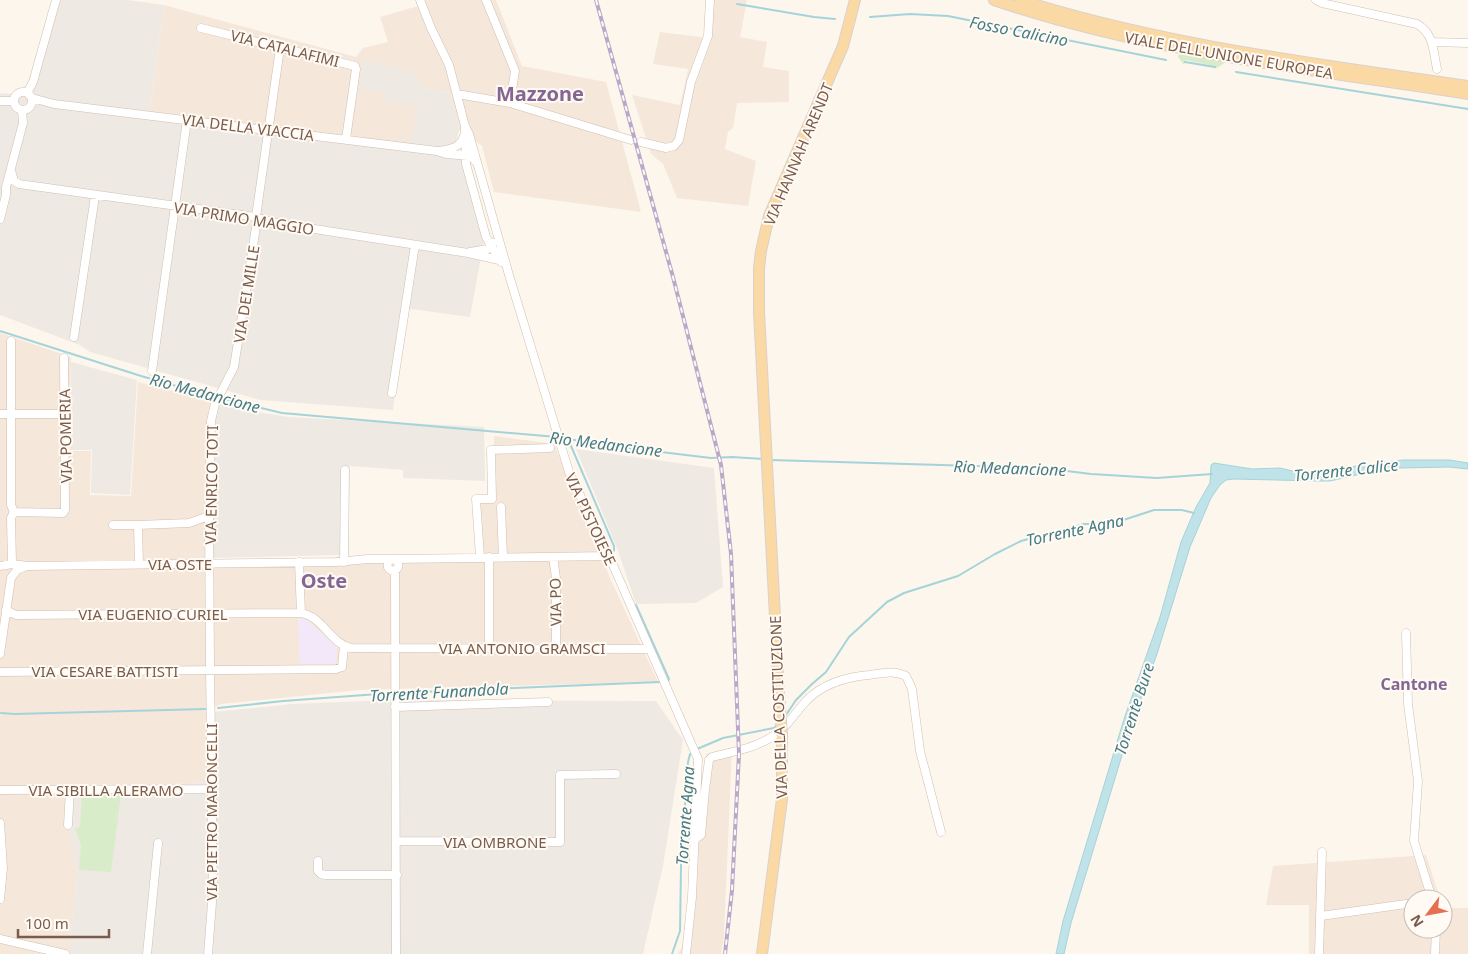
<svg xmlns="http://www.w3.org/2000/svg" width="1468" height="954" font-family="'Noto Sans',sans-serif">
<rect width="100%" height="100%" fill="#fdf6ec"/>
<path fill="#f5e8da" d="M 416,0 L 496,0 L 522,66 L 606,82 L 641,212 L 494,192 L 482,146 L 459,130 L 451,93 L 424,88 L 364,59 L 360,89 L 382,91 L 383,102 L 419,105 L 409,147 L 149,116 L 164,5 L 356,57 L 363,48 L 388,42 L 380,17 L 418,6 Z
M 712,0 L 747,0 L 740,37 L 767,42 L 763,67 L 789,71 L 789,102 L 737,103 L 733,128 L 728,132 L 725,149 L 756,161 L 748,206 L 677,198 L 663,164 L 651,154 L 632,95 L 680,105 L 688,69 L 653,64 L 660,32 L 709,38 Z
M 0,333 L 71,357 L 69,451 L 91,451 L 90,495 L 131,496 L 138,382 L 210,400 L 206,561 L 481,558 L 477,500 L 494,494 L 494,436 L 554,444 L 611,580 L 658,682 L 359,690 L 221,704 L 206,712 L 208,782 L 122,787 L 72,852 L 78,874 L 69,948 L 71,954 L 0,954 Z
M 732,749 L 724,936 L 721,954 L 678,954 L 684,943 L 690,944 L 702,788 L 704,780 L 706,754 Z
M 1426,855 L 1440,899 L 1413,899 L 1413,929 L 1443,929 L 1443,908 L 1468,908 L 1468,954 L 1309,954 L 1309,905 L 1266,905 L 1273,866 Z"/>
<path fill="#efe9e4" d="M 52,0 L 128,0 L 164,5 L 149,115 L 409,147 L 418,106 L 382,102 L 382,91 L 359,89 L 363,59 L 416,74 L 424,88 L 451,93 L 459,130 L 455,145 L 462,162 L 484,241 L 470,317 L 404,308 L 393,410 L 260,400 L 90,352 L 80,345 L 0,315 L 0,93 L 14,94 L 29,84 Z
M 71,362 L 137,380 L 130,495 L 91,493 L 92,450 L 70,450 Z
M 222,404 L 239,409 L 288,417 L 484,427 L 485,481 L 403,478 L 403,470 L 350,466 L 348,554 L 337,555 L 213,558 L 212,491 L 213,419 L 216,408 Z
M 576,449 L 714,468 L 723,587 L 696,603 L 636,604 L 617,548 Z
M 388,700 L 656,701 L 683,740 L 663,866 L 643,954 L 71,954 L 69,948 L 78,874 L 72,852 L 66,786 L 122,787 L 208,782 L 215,778 L 214,712 L 292,704 Z"/>
<path fill="#f3e8fa" d="M 298,618 L 307,620 L 337,647 L 336,664 L 300,664 Z"/>
<path fill="#d8ecc9" d="M 1179,53 L 1226,62 L 1215,69 L 1214,66 L 1186,60 L 1184,65 L 1178,57 Z
M 82,793 L 121,794 L 111,872 L 79,870 L 81,845 L 75,828 L 80,827 Z"/>
<path fill="#bfe3e8" stroke="#a5d3da" d="M 1403,460 L 1450,460 L 1468,463 L 1468,469 L 1449,467 L 1400,468 L 1374,471 L 1330,481 L 1318,481 L 1234,479 L 1226,480 L 1220,485 L 1211,498 L 1190,547 L 1157,654 L 1130,729 L 1071,923 L 1064,954 L 1056,954 L 1063,921 L 1124,719 L 1160,617 L 1181,542 L 1196,507 L 1210,483 L 1211,465 L 1214,463 L 1252,469 L 1280,468 L 1301,473 L 1311,474 L 1362,465 Z"/>
<g fill="none" stroke-linecap="round" stroke-linejoin="round">
<path stroke="#a5d3da" stroke-width="2" d="M 737,4 L 814,17 L 835,19
M 870,17 L 910,14 L 948,16 L 1166,60
M 1185,62 L 1215,67
M 1236,72 L 1468,109
M 0,331 L 141,376 L 215,397
M 220,398 L 282,413 L 557,437
M 562,438 L 611,446 L 711,458 L 732,457 L 763,459
M 568,439 L 614,546 L 614,551
M 770,460 L 1043,468 L 1091,474 L 1157,478 L 1212,474
M 636,605 L 669,679 L 668,682
M 397,693 L 660,682
M 218,708 L 283,701 L 392,693
M 1,713 L 14,714 L 206,709
M 784,718 L 796,700 L 812,684 L 826,672 L 849,637 L 887,602 L 904,593 L 958,576 L 995,554 L 1021,541 L 1084,524 L 1111,524 L 1154,510 L 1182,510 L 1194,513
M 697,749 L 723,738 L 774,728 L 777,725
M 672,954 L 680,931 L 681,866 L 688,762 L 690,754 L 693,752"/>
<defs>
<path id="minor" d="M 420,0 L 431,28 L 449,65 L 465,126 L 469,134 L 509,275 L 569,472 L 609,556 L 698,759 L 692,897 L 686,954
M 486,0 L 515,71 L 510,103
M 1316,0 L 1322,3 L 1417,24 C 1434,34 1433,50 1437,69
M 201,28 L 355,66 L 356,69 L 346,139
M 1432,42 L 1468,43
M14 101a9 9 0 1 1 18 0a9 9 0 1 1-18 0Z
M 27,93 L 33,82 L 56,0
M 457,94 L 510,103 L 631,140
M 32,98 L 54,104 L 437,151 L 446,154 L 471,156 L 475,161
M 0,101 L 14,101
M 465,128 L 466,164 L 486,237 L 501,262
M 641,142 L 666,148 L 674,146 L 679,140 L 691,82 L 708,36 L 710,0
M 439,151 C 451,149 460,148 464,136
M 11,171 L 14,181 L 19,184 L 256,217 L 276,223 L 468,253 L 499,260
M 256,217 L 280,48
M 0,219 L 6,195 L 6,187 L 23,123 L 22,111
M 470,252 L 488,249 L 493,243
M 74,337 L 95,196
M 11,341 L 11,505 L 14,512 L 11,518 L 12,564
M 152,371 L 187,120
M 392,393 L 415,245
M 0,414 L 64,414
M 501,507 L 503,557
M 14,512 L 63,513 L 65,510 L 64,358
M 113,525 L 138,525
M 480,557 L 476,499 L 492,499 L 491,450 L 550,448
M 489,557 L 489,648
M 553,557 L 556,578 L 556,648
M 394,559 L 609,556
M387.5 565a5.5 5.5 0 1 1 11 0a5.5 5.5 0 1 1-11 0Z
M 299,562 L 301,613
M 344,562 L 345,470
M 139,564 L 138,525 L 189,523 L 209,516
M 0,566 L 12,564 L 28,566 L 336,562 L 368,559 L 392,559
M 395,570 L 396,954
M 6,610 L 16,615 L 301,613 C 322,616 331,644 351,648 L 649,649
M 1406,633 L 1408,704 L 1418,781 L 1414,841 L 1432,899
M 0,654 L 11,578 L 17,570 L 26,566
M 0,672 L 336,669 L 342,667 L 344,646
M 395,707 L 548,702
M 0,790 L 212,789
M 0,823 L 3,868 L 0,899
M 68,825 L 70,790
M 694,840 L 701,835 L 705,790 L 709,760 L 712,757 C 731,752 752,749 770,738 C 789,726 793,715 807,700 C 824,683 846,677 869,675 C 883,673 894,670 906,676 L 912,689 L 920,751 L 941,832
M 397,841 L 560,842 L 560,775 L 616,774
M 318,861 L 318,871 L 321,874 L 325,875 L 397,875
M 1321,916 L 1413,903
M 0,939 L 65,954
M 147,954 L 158,843
M 208,954 L 213,890 L 210,667 L 209,516 L 211,421 L 215,404 L 234,367 L 256,227 L 260,224 L 276,223
M 1319,954 L 1322,852
M 1435,954 L 1436,929"/>
<path id="major" d="M 994,0 C 1147,52 1309,69 1468,94
M 1020,0 C 1166,46 1318,64 1468,86
M 779,693 L 759,312 L 759,268 L 761,251 L 769,216 L 843,46 L 855,0
M 762,954 L 782,799 L 782,735"/>
</defs>
<use href="#minor" stroke="#d1beb0" stroke-width="9"/>
<use href="#major" stroke="#dad1cd" stroke-width="12"/>
<use href="#minor" stroke="#fff" stroke-width="8"/>
<use href="#major" stroke="#fbd9a5" stroke-width="10"/>
<defs>
<path id="rail" d="M 596,0 L 673,277 L 721,465 L 731,554 L 739,754 L 732,890 L 725,954"/>
</defs>
<use href="#rail" stroke="#b9a8c9" stroke-width="4"/>
<use href="#rail" stroke="#fffaf3" stroke-width="2" stroke-dasharray="5.5" stroke-linecap="butt"/>
<defs>
<path id="major-bridge" d="M 779,693 L 782,735"/>
</defs>
<use href="#major-bridge" stroke="#dad1cd" stroke-width="12" stroke-linecap="butt"/>
<use href="#major-bridge" stroke="#fbd9a5" stroke-width="10"/>
</g>
<g text-anchor="middle" dominant-baseline="central" stroke-width="4" stroke-linejoin="round" paint-order="stroke">
<g font-size="15" fill="#7a5c4d" stroke="#fffaf3">
<text transform="translate(285 48) rotate(14)">VIA CATALAFIMI</text>
<text transform="translate(1229 55) rotate(10)">VIALE DELL'UNIONE EUROPEA</text>
<text transform="translate(248 127) rotate(7)">VIA DELLA VIACCIA</text>
<text transform="translate(798 154) rotate(-67)">VIA HANNAH ARENDT</text>
<text transform="translate(244 218) rotate(9)">VIA PRIMO MAGGIO</text>
<text transform="translate(246 294) rotate(-81)">VIA DEI MILLE</text>
<text transform="translate(65 436) rotate(-91)">VIA POMERIA</text>
<text transform="translate(211 485) rotate(-89)">VIA ENRICO TOTI</text>
<text transform="translate(591 519) rotate(65)">VIA PISTOIESE</text>
<text x="180" y="564">VIA OSTE</text>
<text transform="translate(555 602) rotate(-91)">VIA PO</text>
<text x="153" y="614">VIA EUGENIO CURIEL</text>
<text x="522" y="648">VIA ANTONIO GRAMSCI</text>
<text x="105" y="671">VIA CESARE BATTISTI</text>
<text transform="translate(778 707) rotate(-92)">VIA DELLA COSTITUZIONE</text>
<text x="106" y="790">VIA SIBILLA ALERAMO</text>
<text transform="translate(211 812) rotate(-90)">VIA PIETRO MARONCELLI</text>
<text x="495" y="842">VIA OMBRONE</text>
</g>
<g font-size="16" font-style="italic" fill="#437c86" stroke="#fffaf3">
<text transform="translate(1019 31) rotate(11)">Fosso Calicino</text>
<text transform="translate(205 393) rotate(15)">Rio Medancione</text>
<text transform="translate(606 444) rotate(7)">Rio Medancione</text>
<text transform="translate(1010 468) rotate(2)">Rio Medancione</text>
<text transform="translate(1346 470) rotate(-6)">Torrente Calice</text>
<text transform="translate(1075 530) rotate(-12)">Torrente Agna</text>
<text transform="translate(439 692) rotate(-3)">Torrente Funandola</text>
<text transform="translate(1134 709) rotate(-72)">Torrente Bure</text>
<text transform="translate(685 816) rotate(-86)">Torrente Agna</text>
</g>
<g font-size="16" font-weight="bold" fill="#846695" stroke="#fffaf3">
<text x="1414" y="684">Cantone</text>
</g>
<g font-size="20" font-weight="bold" fill="#846695" stroke="#fffaf3">
<text x="540" y="93">Mazzone</text>
<text x="324" y="580">Oste</text>
</g>
</g>
<g transform="translate(1428 914) rotate(238)"><circle r="24" fill="#fffaf3" stroke="#cabbb1"/>
<path d="M0-4L9 19L0 12L-9 19Z" fill="#e76f51"/>
<text y="-8" font-size="14" font-weight="bold" text-anchor="middle" fill="#7a5c4d">N</text>
</g>
<path d="M18 929v8h91v-8" fill="none" stroke="#7a5c4d" stroke-width="2.5"/>
<text x="25" y="929" font-size="15" fill="#7a5c4d" stroke="#fffaf3" stroke-width="4" paint-order="stroke">100 m</text>
</svg>
